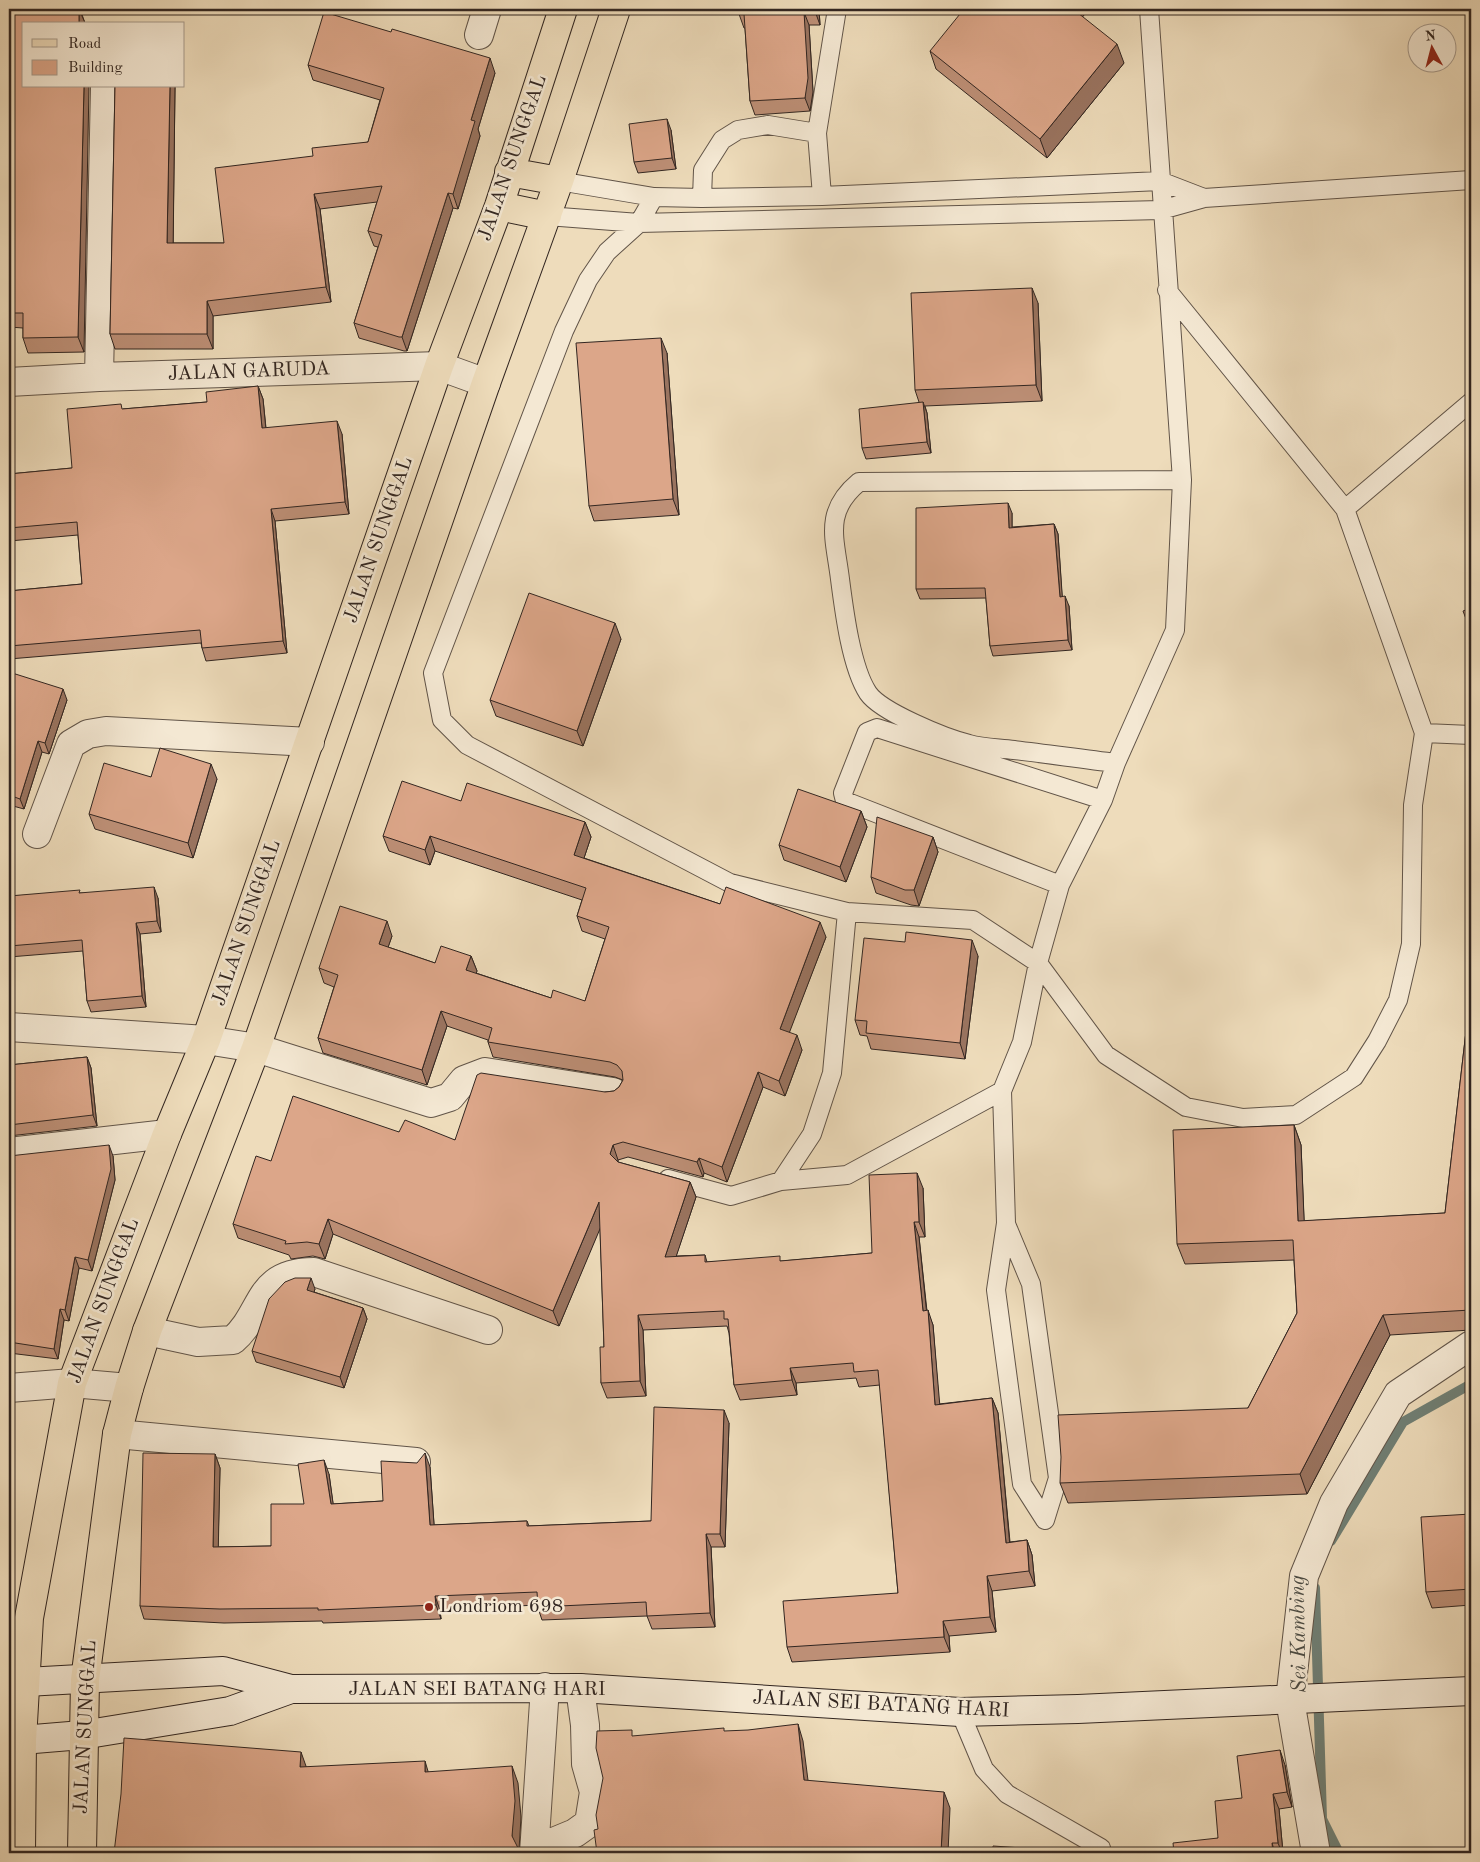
<svg xmlns="http://www.w3.org/2000/svg" width="1480" height="1862" font-family="'Old Standard TT',serif">
<rect width="100%" height="100%" fill="#eedcbb"/>
<filter id="stains"><feTurbulence type="fractalNoise" baseFrequency=".004" numOctaves="4"/><feColorMatrix values="0 0 0 0 .2 0 0 0 0 .09 0 0 0 0 .02 0 0 0 .5 -.17"/></filter>
<radialGradient id="worn" r=".72"><stop offset=".6" stop-color="#630" stop-opacity="0"/><stop offset="1" stop-color="#630" stop-opacity=".3"/></radialGradient>
<g fill="none" stroke-linecap="round" stroke-linejoin="round">
<path stroke="#708076" stroke-width="10" d="M 1331,1541 L 1403,1422 L 1471,1384
M 1315,1588 L 1322,1819 L 1339,1853"/>
<defs>
<path id="lane" d="M 559,181 L 654,197 L 702,198 L 822,196 L 1160,181 L 1204,198
M 822,196 L 817,133 L 837,9
M 654,197 L 639,223 L 607,252 L 588,280 L 564,331 L 433,673 L 442,720 L 467,745 L 730,883 L 847,912 L 973,920 L 1038,963 L 1106,1055 L 1186,1107 L 1243,1118 L 1296,1115 L 1354,1077 L 1377,1041 L 1398,1000 L 1411,944 L 1413,805 L 1424,733 L 1471,735
M 702,198 L 703,170 L 722,140 L 738,130 L 768,125 L 817,133
M 547,216 L 639,223 L 1161,210 L 1204,198 L 1471,180
M 1167,290 L 1345,509 L 1424,733
M 1345,509 L 1471,402
M 1116,763 C 1082,759 1048,754 1014,750 C 999,748 983,748 969,744 C 945,738 881,712 868,693 C 851,667 844,610 840,579 C 835,538 823,512 859,482 L 1182,480
M 1060,885 L 845,801 L 843,793 L 867,732 L 877,728 L 1103,800
M 668,1179 L 731,1196 L 781,1181 L 847,1175 L 1002,1091
M 781,1181 L 812,1134 L 832,1073 L 847,912
M 1006,1224 L 1031,1284 L 1058,1478 L 1045,1520
M 1045,1520 L 1022,1484 L 996,1290 L 1006,1223 L 1002,1091 L 1022,1042 L 1038,963 L 1060,885 L 1103,800 L 1116,763 L 1175,630 L 1182,480 L 1149,9
M 960,1712 L 984,1769 L 1007,1794 L 1101,1848"/>
<path id="street" d="M 479,35 L 487,9
M 99,377 L 105,86
M 9,382 L 99,377 L 439,366 L 486,383
M 37,834 L 71,744 L 88,734 L 106,731 L 310,742
M 9,1027 L 206,1040 L 256,1048 L 431,1103 L 450,1097 L 464,1080 L 485,1072 L 613,1092
M 9,1152 L 167,1134
M 147,1331 L 198,1342 L 233,1340 C 265,1312 256,1272 314,1272 L 488,1330
M 9,1388 L 72,1383 L 129,1388
M 117,1434 L 416,1462
M 534,1850 L 575,1833 L 589,1823 L 594,1792 L 586,1764 L 585,1725 L 580,1688
M 534,1853 L 545,1687
M 1316,1853 L 1290,1700 L 1304,1576 L 1334,1503 L 1398,1394 L 1471,1345"/>
<path id="secondary" d="M 26,1682 L 223,1671 L 291,1689 L 580,1688 L 960,1712 L 1078,1709 L 1471,1691
M 22,1740 L 82,1735 L 230,1711 L 291,1689"/>
<path id="primary" d="M 509,172 L 559,181
M 499,206 L 547,216
M 21,1853 L 22,1740 L 29,1618 L 72,1383 L 167,1134 L 206,1040 L 439,366 L 499,206 L 563,9
M 82,1853 L 85,1680 L 117,1434 L 129,1388 L 147,1331 L 256,1048 L 486,383 L 559,181 L 616,9"/>
</defs>
<use href="#lane" stroke="#615448" stroke-width="20"/>
<use href="#street" stroke="#615448" stroke-width="30"/>
<use href="#secondary" stroke="#322621" stroke-width="30"/>
<use href="#primary" stroke="#322621" stroke-width="30"/>
<use href="#lane" stroke="#f4e8d3" stroke-width="18"/>
<use href="#street" stroke="#f4e8d3" stroke-width="28"/>
<use href="#secondary" stroke="#f4e8d3" stroke-width="28"/>
<use href="#primary" stroke="#eedcbb" stroke-width="28"/>
</g>
<path fill="#bd8f76" stroke="#322621" d="M 9,9 L 80,9 L 85,23 L 24,24 L 84,352 L 28,353 L 23,338 L 23,328 L 9,327 Z
M 819,9 L 820,25 L 809,25 L 813,92 L 810,111 L 755,115 L 750,101 L 745,28 L 744,28 L 739,14 Z
M 1089,9 L 1082,17 L 1124,63 L 1047,158 L 936,69 L 930,51 Z
M 308,65 L 495,73 L 478,129 L 480,136 L 458,209 L 453,208 L 407,351 L 404,351 L 359,338 L 354,323 L 378,247 L 374,246 L 368,231 L 377,202 L 320,209 L 331,302 L 213,316 L 213,349 L 115,349 L 110,334 L 115,86 L 175,86 L 173,243 L 224,243 L 313,156 L 368,142 L 380,100 L 313,80 Z
M 671,130 L 676,169 L 638,173 L 634,162 Z
M 1038,303 L 1042,401 L 925,406 L 927,413 L 931,453 L 866,459 L 862,448 L 919,402 L 915,390 Z
M 667,353 L 679,515 L 594,521 L 589,506 Z
M 258,386 L 263,399 L 266,428 L 342,434 L 349,514 L 275,521 L 287,653 L 206,661 L 202,648 L 201,643 L 9,659 L 9,591 L 82,584 L 78,535 L 9,541 L 9,474 L 72,468 L 123,409 L 207,402 Z
M 1012,513 L 1012,527 L 1054,524 L 1058,534 L 1062,596 L 1069,606 L 1072,650 L 993,656 L 990,646 L 986,598 L 920,599 L 916,589 Z
M 621,639 L 583,746 L 496,716 L 490,700 Z
M 9,672 L 67,700 L 49,754 L 42,752 L 24,809 L 13,806 L 9,819 Z
M 151,777 L 217,779 L 193,858 L 95,829 L 89,814 Z
M 461,801 L 585,822 L 591,837 L 584,858 L 720,904 L 826,937 L 789,1032 L 802,1050 L 785,1096 L 763,1087 L 727,1182 L 704,1173 L 703,1177 L 628,1157 L 618,1160 L 618,1162 L 690,1182 L 696,1197 L 676,1256 L 705,1255 L 707,1262 L 782,1261 L 872,1253 L 923,1188 L 925,1237 L 919,1237 L 927,1311 L 933,1325 L 939,1404 L 992,1398 L 998,1413 L 1010,1542 L 1027,1540 L 1032,1555 L 1035,1586 L 992,1591 L 996,1632 L 949,1636 L 950,1652 L 792,1662 L 787,1647 L 898,1593 L 880,1385 L 859,1387 L 856,1378 L 796,1383 L 797,1395 L 740,1400 L 734,1385 L 729,1333 L 727,1326 L 643,1330 L 646,1396 L 607,1398 L 601,1383 L 604,1347 L 600,1227 L 559,1326 L 333,1234 L 325,1259 L 313,1256 L 291,1259 L 289,1255 L 238,1238 L 233,1224 L 271,1161 L 399,1132 L 455,1140 L 605,1092 L 614,1091 L 619,1087 L 623,1080 L 615,1077 L 493,1057 L 488,1042 L 488,1040 L 447,1026 L 427,1085 L 323,1053 L 318,1038 L 334,987 L 324,983 L 319,968 L 392,936 L 388,947 L 435,963 L 471,956 L 477,971 L 476,973 L 551,998 L 585,1001 L 605,939 L 582,931 L 577,916 L 582,900 L 435,851 L 430,865 L 389,851 L 383,836 Z
M 861,811 L 867,827 L 846,882 L 784,860 L 779,845 Z
M 933,837 L 938,852 L 919,906 L 911,905 L 876,893 L 871,877 Z
M 81,893 L 158,898 L 161,932 L 140,934 L 146,1007 L 91,1012 L 87,1001 L 83,951 L 9,957 L 9,896 Z
M 978,956 L 965,1059 L 871,1049 L 867,1036 L 860,1035 L 855,1020 Z
M 1471,988 L 1471,1330 L 1390,1335 L 1307,1494 L 1068,1503 L 1060,1483 L 1248,1408 L 1297,1313 L 1294,1260 L 1185,1264 L 1177,1244 L 1294,1125 L 1301,1145 L 1304,1221 L 1445,1213 Z
M 87,1057 L 91,1068 L 97,1126 L 9,1136 L 9,1065 Z
M 9,1156 L 113,1156 L 115,1180 L 92,1271 L 79,1268 L 69,1321 L 64,1320 L 58,1359 L 9,1353 Z
M 315,1289 L 314,1292 L 363,1308 L 367,1319 L 344,1388 L 256,1362 L 252,1351 Z
M 729,1423 L 725,1547 L 711,1547 L 715,1627 L 652,1629 L 647,1616 L 542,1620 L 537,1605 L 440,1610 L 441,1619 L 323,1623 L 322,1621 L 224,1623 L 144,1619 L 140,1606 L 215,1454 L 220,1468 L 218,1547 L 271,1546 L 304,1504 L 329,1474 L 333,1504 L 383,1501 L 430,1467 L 434,1525 L 527,1521 L 529,1526 L 651,1521 Z
M 1471,1514 L 1471,1605 L 1432,1608 L 1426,1592 Z
M 1285,1765 L 1292,1807 L 1279,1809 L 1283,1853 L 1174,1853 L 1218,1838 L 1242,1798 Z"/>
<path fill="#9a7460" stroke="#322621" d="M 79,9 L 85,23 L 85,24 L 79,24 Z
M 815,9 L 819,9 L 820,25 L 815,11 Z
M 1070,9 L 1089,9 L 1076,25 Z
M 804,12 L 809,25 L 813,92 L 810,111 L 805,98 Z
M 1117,44 L 1124,63 L 1047,158 L 1040,139 Z
M 490,58 L 495,73 L 478,129 L 480,136 L 458,209 L 453,194 L 471,120 Z
M 84,86 L 89,86 L 84,352 L 78,337 Z
M 170,86 L 175,86 L 173,258 L 167,243 Z
M 667,119 L 671,130 L 676,169 L 672,158 Z
M 448,193 L 453,208 L 407,351 L 402,337 Z
M 314,194 L 320,209 L 331,302 L 326,287 Z
M 1032,288 L 1038,303 L 1042,401 L 1036,385 Z
M 207,301 L 213,316 L 213,349 L 207,334 Z
M 661,338 L 667,353 L 679,515 L 673,499 Z
M 258,386 L 263,399 L 267,441 L 262,428 Z
M 923,402 L 927,413 L 931,453 L 927,442 Z
M 337,421 L 342,434 L 349,514 L 345,502 Z
M 1008,503 L 1012,513 L 1012,538 L 1009,528 Z
M 271,509 L 275,521 L 287,653 L 283,641 Z
M 1054,524 L 1058,534 L 1063,607 L 1060,597 Z
M 1065,596 L 1069,606 L 1072,650 L 1068,640 Z
M 615,623 L 621,639 L 583,746 L 577,731 Z
M 63,689 L 67,700 L 49,754 L 45,743 Z
M 38,741 L 42,752 L 24,809 L 20,799 Z
M 211,764 L 217,779 L 193,858 L 188,843 Z
M 9,795 L 13,806 L 9,819 Z
M 861,811 L 867,827 L 846,882 L 840,867 Z
M 585,822 L 591,837 L 580,870 L 574,855 Z
M 430,836 L 435,851 L 430,865 L 425,850 Z
M 933,837 L 938,852 L 919,906 L 914,890 Z
M 154,887 L 158,898 L 161,932 L 157,921 Z
M 387,921 L 392,936 L 384,959 L 379,944 Z
M 820,922 L 826,937 L 785,1044 L 780,1029 Z
M 136,923 L 140,934 L 146,1007 L 142,996 Z
M 972,940 L 978,956 L 965,1059 L 960,1043 Z
M 471,956 L 477,971 L 472,985 L 466,970 Z
M 441,1011 L 447,1026 L 427,1085 L 422,1070 Z
M 797,1035 L 802,1050 L 785,1096 L 779,1081 Z
M 87,1057 L 91,1068 L 97,1126 L 93,1115 Z
M 758,1072 L 763,1087 L 727,1182 L 722,1167 Z
M 1294,1125 L 1301,1145 L 1305,1241 L 1298,1221 Z
M 109,1145 L 113,1156 L 115,1180 L 92,1271 L 88,1260 Z
M 613,1145 L 618,1160 L 616,1169 L 610,1154 Z
M 699,1158 L 704,1173 L 703,1177 L 697,1162 Z
M 917,1173 L 923,1188 L 925,1237 L 919,1222 Z
M 690,1182 L 696,1197 L 671,1272 L 665,1257 Z
M 599,1202 L 605,1217 L 559,1326 L 553,1311 Z
M 328,1219 L 333,1234 L 325,1259 L 319,1244 Z
M 914,1222 L 919,1237 L 928,1326 L 923,1311 Z
M 75,1257 L 79,1268 L 69,1321 L 65,1310 Z
M 311,1278 L 315,1289 L 311,1301 L 307,1290 Z
M 363,1308 L 367,1319 L 344,1388 L 340,1377 Z
M 60,1309 L 64,1320 L 58,1359 L 54,1349 Z
M 928,1310 L 933,1325 L 941,1419 L 935,1405 Z
M 638,1315 L 643,1330 L 646,1396 L 640,1381 Z
M 1383,1315 L 1390,1335 L 1307,1494 L 1300,1474 Z
M 790,1368 L 796,1383 L 797,1395 L 792,1380 Z
M 992,1398 L 998,1413 L 1011,1558 L 1006,1543 Z
M 724,1410 L 729,1423 L 725,1547 L 720,1534 Z
M 425,1453 L 430,1467 L 435,1538 L 430,1525 Z
M 215,1454 L 220,1468 L 218,1561 L 213,1547 Z
M 324,1460 L 329,1474 L 335,1517 L 331,1504 Z
M 706,1534 L 711,1547 L 715,1627 L 710,1613 Z
M 1027,1540 L 1032,1555 L 1035,1586 L 1029,1571 Z
M 987,1576 L 992,1591 L 996,1632 L 990,1617 Z
M 435,1596 L 440,1610 L 441,1619 L 436,1605 Z
M 943,1621 L 949,1636 L 950,1652 L 944,1637 Z
M 798,1724 L 803,1741 L 810,1796 L 804,1780 Z
M 1280,1750 L 1285,1765 L 1292,1807 L 1287,1792 Z
M 301,1752 L 307,1769 L 300,1767 Z
M 425,1761 L 430,1778 L 425,1772 Z
M 512,1766 L 518,1783 L 521,1817 L 519,1850 L 520,1853 L 518,1853 L 512,1836 Z
M 944,1792 L 950,1808 L 948,1853 L 941,1853 Z
M 1273,1794 L 1279,1809 L 1283,1853 L 1282,1853 L 1278,1843 Z
M 1272,1843 L 1275,1853 L 1273,1853 Z"/>
<path fill="#dca689" stroke="#322621" d="M 9,9 L 79,9 L 79,24 L 24,24 L 24,86 L 84,86 L 78,337 L 23,338 L 23,313 L 9,313 Z
M 738,9 L 815,9 L 815,11 L 804,12 L 808,78 L 805,98 L 750,101 L 744,14 L 739,14 Z
M 964,9 L 1073,9 L 1117,44 L 1040,139 L 930,51 Z
M 324,12 L 391,32 L 392,29 L 490,58 L 471,120 L 475,121 L 453,194 L 448,193 L 402,337 L 399,337 L 354,323 L 382,235 L 368,231 L 382,186 L 314,194 L 326,287 L 207,301 L 207,334 L 110,334 L 115,86 L 170,86 L 167,243 L 224,243 L 215,168 L 313,156 L 312,148 L 368,142 L 384,88 L 308,65 Z
M 667,119 L 672,158 L 634,162 L 629,124 Z
M 1032,288 L 1036,385 L 915,390 L 911,293 Z
M 661,338 L 673,499 L 589,506 L 576,343 Z
M 258,386 L 262,428 L 337,421 L 345,502 L 271,509 L 283,641 L 202,648 L 200,630 L 9,646 L 9,631 L 13,619 L 9,620 L 9,591 L 82,584 L 77,522 L 9,528 L 9,474 L 72,468 L 67,409 L 121,404 L 122,409 L 207,402 L 206,392 Z
M 923,402 L 927,442 L 862,448 L 859,409 Z
M 1008,503 L 1009,528 L 1054,524 L 1060,597 L 1065,596 L 1068,640 L 990,646 L 985,588 L 916,589 L 916,508 Z
M 529,593 L 615,623 L 577,731 L 490,700 Z
M 1471,608 L 1471,632 L 1463,611 Z
M 9,672 L 63,689 L 45,743 L 38,741 L 20,799 L 9,795 L 9,797 Z
M 160,748 L 211,764 L 188,843 L 89,814 L 104,763 L 151,777 Z
M 402,781 L 461,801 L 467,783 L 585,822 L 574,855 L 720,904 L 726,887 L 820,922 L 780,1029 L 797,1035 L 779,1081 L 758,1072 L 722,1167 L 699,1158 L 697,1162 L 623,1142 L 613,1145 L 610,1154 L 618,1162 L 690,1182 L 665,1257 L 705,1255 L 705,1262 L 780,1256 L 780,1261 L 872,1253 L 869,1175 L 917,1173 L 919,1222 L 914,1222 L 923,1311 L 928,1310 L 935,1405 L 992,1398 L 1006,1543 L 1027,1540 L 1029,1571 L 987,1576 L 990,1617 L 943,1621 L 944,1637 L 787,1647 L 783,1601 L 898,1593 L 878,1370 L 854,1372 L 853,1363 L 790,1368 L 792,1380 L 734,1385 L 728,1319 L 724,1319 L 724,1311 L 638,1315 L 640,1381 L 601,1383 L 600,1347 L 604,1347 L 599,1202 L 553,1311 L 328,1219 L 319,1244 L 307,1242 L 285,1244 L 286,1241 L 233,1224 L 256,1156 L 271,1161 L 293,1096 L 399,1132 L 405,1120 L 455,1140 L 477,1075 L 481,1073 L 605,1092 L 614,1091 L 619,1087 L 623,1080 L 622,1071 L 617,1065 L 610,1062 L 488,1042 L 492,1028 L 441,1011 L 422,1070 L 318,1038 L 338,975 L 319,968 L 340,906 L 387,921 L 379,944 L 435,963 L 441,946 L 471,956 L 466,970 L 551,998 L 553,990 L 585,1001 L 609,927 L 577,916 L 586,888 L 430,836 L 425,850 L 383,836 Z
M 798,789 L 861,811 L 840,867 L 779,845 Z
M 877,817 L 933,837 L 914,890 L 905,890 L 871,877 Z
M 154,887 L 157,921 L 136,923 L 142,996 L 87,1001 L 82,940 L 9,946 L 9,896 L 80,890 L 79,893 Z
M 906,932 L 972,940 L 960,1043 L 866,1033 L 867,1021 L 855,1020 L 864,938 L 905,942 Z
M 1471,988 L 1471,1310 L 1383,1315 L 1300,1474 L 1060,1483 L 1061,1457 L 1058,1415 L 1248,1408 L 1297,1313 L 1293,1240 L 1177,1244 L 1173,1130 L 1294,1125 L 1298,1221 L 1445,1213 Z
M 87,1057 L 93,1115 L 9,1125 L 9,1065 Z
M 109,1145 L 111,1169 L 88,1260 L 75,1257 L 65,1310 L 60,1309 L 54,1349 L 9,1342 L 9,1156 Z
M 295,1278 L 311,1278 L 307,1290 L 363,1308 L 340,1377 L 252,1351 L 269,1299 L 285,1282 Z
M 654,1407 L 724,1410 L 720,1534 L 706,1534 L 710,1613 L 647,1616 L 646,1602 L 538,1607 L 537,1592 L 435,1596 L 436,1605 L 318,1610 L 318,1608 L 220,1609 L 140,1606 L 143,1453 L 215,1454 L 213,1547 L 271,1546 L 271,1504 L 304,1504 L 298,1464 L 324,1460 L 331,1504 L 383,1501 L 381,1461 L 417,1463 L 425,1453 L 430,1525 L 527,1521 L 527,1526 L 651,1521 Z
M 1471,1514 L 1471,1589 L 1426,1592 L 1421,1517 Z
M 798,1724 L 804,1780 L 944,1792 L 941,1853 L 597,1853 L 594,1830 L 598,1829 L 596,1815 L 603,1778 L 596,1748 L 597,1731 L 632,1730 L 632,1736 L 724,1728 L 724,1731 L 748,1730 Z
M 124,1738 L 301,1752 L 300,1767 L 425,1761 L 425,1772 L 512,1766 L 515,1801 L 512,1836 L 518,1848 L 518,1853 L 114,1853 L 121,1794 Z
M 1470,1745 L 1471,1745 L 1471,1853 L 1466,1853 Z
M 1280,1750 L 1287,1792 L 1273,1794 L 1278,1843 L 1272,1843 L 1273,1853 L 1174,1853 L 1173,1843 L 1218,1838 L 1215,1801 L 1242,1798 L 1237,1756 Z
M 993,1846 L 1095,1853 L 993,1853 Z"/>
<circle fill="#8f2418" stroke="#f4e8d3" stroke-width="2" cx="429" cy="1607" r="5"/>
<g text-anchor="middle" dominant-baseline="central" stroke-width="5" stroke-linejoin="round" paint-order="stroke">
<g font-size="20" fill="#322621" stroke="#f4e8d3">
<text transform="translate(513 158) rotate(-71)">JALAN SUNGGAL</text>
<text transform="translate(249 372) rotate(-2)">JALAN GARUDA</text>
<text transform="translate(379 540) rotate(-71)">JALAN SUNGGAL</text>
<text transform="translate(247 923) rotate(-71)">JALAN SUNGGAL</text>
<text transform="translate(104 1301) rotate(-70)">JALAN SUNGGAL</text>
<text x="477" y="1690">JALAN SEI BATANG HARI</text>
<text transform="translate(881 1705) rotate(3)">JALAN SEI BATANG HARI</text>
<text transform="translate(86 1727) rotate(-87)">JALAN SUNGGAL</text>
</g>
<g font-size="20" fill="#322621" stroke="#f4e8d3" text-anchor="start">
<text x="439" y="1607">Londriom 698</text>
</g>
<g font-size="21" font-style="italic" fill="#4c4c44" stroke="#f4e8d3">
<text transform="translate(1299 1634) rotate(-91)">Sei Kambing</text>
</g>
</g>
<rect width="1480" height="1862" fill="none" stroke="#eedcbb" stroke-width="30"/>
<rect x="10" y="10" width="1460" height="1842" fill="none" stroke="#322621" stroke-width="2.5"/>
<rect x="15" y="15" width="1450" height="1832" fill="none" stroke="#322621"/>
<rect x="22" y="22" width="162" height="65" fill="#f4e8d3" stroke="#a69a8c"/>
<rect x="32" y="39" width="25" height="8" fill="#eedcbb" stroke="#a69a8c"/>
<text x="68" y="48" font-size="15" fill="#322621">Road</text>
<rect x="32" y="60" width="25" height="15" fill="#dca689" stroke="#a69a8c"/>
<text x="68" y="72" font-size="15" fill="#322621">Building</text>
<g transform="translate(1432 48) rotate(353)"><circle r="24" fill="#f4e8d3" stroke="#a69a8c"/>
<path d="M0-4L9 19L0 12L-9 19Z" fill="#8f2418"/>
<text y="-8" font-size="14" font-weight="bold" text-anchor="middle" fill="#322621">N</text>
</g>
<rect width="100%" height="100%" filter="url(#stains)"/>
<rect width="100%" height="100%" fill="url(#worn)"/>
</svg>
